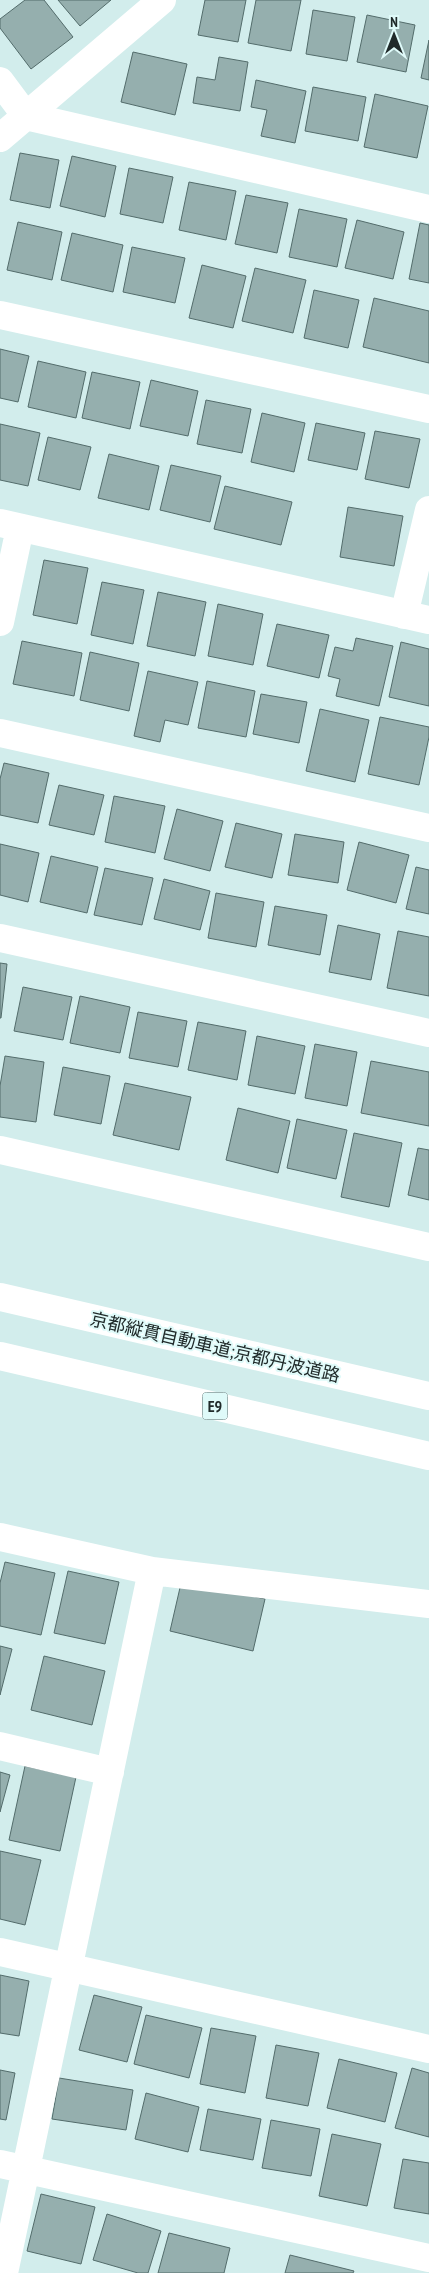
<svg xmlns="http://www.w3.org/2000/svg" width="429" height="2273" font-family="'PT Sans Narrow','Noto Sans JP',sans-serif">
<rect width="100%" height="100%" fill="#d2edec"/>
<path fill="#95afae" stroke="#536c6b" d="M 25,0 L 44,0 L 73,37 L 31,69 L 0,28 L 0,19 Z
M 58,0 L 111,0 L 80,26 Z
M 205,0 L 246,0 L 238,42 L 198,35 Z
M 256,0 L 301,0 L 291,51 L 248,43 Z
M 313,10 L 355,17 L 347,61 L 306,54 Z
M 367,15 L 415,25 L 406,72 L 357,62 Z
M 429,40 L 429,80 L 421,78 Z
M 133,52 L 187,64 L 175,115 L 121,102 Z
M 219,57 L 248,62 L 240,111 L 193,103 L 197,77 L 215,80 Z
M 256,80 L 306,91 L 295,143 L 261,136 L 267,110 L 251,107 Z
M 313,87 L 366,97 L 358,141 L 305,131 Z
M 375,94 L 428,106 L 417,158 L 364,147 Z
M 20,153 L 59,160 L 50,208 L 10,200 Z
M 72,156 L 116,166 L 105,217 L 60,206 Z
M 129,168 L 173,177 L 163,223 L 120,214 Z
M 189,182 L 236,191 L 226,240 L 179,230 Z
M 246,195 L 288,203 L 277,253 L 235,244 Z
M 299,209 L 347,219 L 337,267 L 289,257 Z
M 357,220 L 404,232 L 393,279 L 345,268 Z
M 18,222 L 62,232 L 52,280 L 7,270 Z
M 420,223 L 429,225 L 429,283 L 409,279 Z
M 72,233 L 123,245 L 113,292 L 61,280 Z
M 132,247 L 185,258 L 175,303 L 123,292 Z
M 202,265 L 246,276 L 233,328 L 189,318 Z
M 255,268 L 306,280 L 293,333 L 242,321 Z
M 314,290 L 359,300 L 348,348 L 304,338 Z
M 374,298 L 429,311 L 429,363 L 363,347 Z
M 0,349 L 29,356 L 18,402 L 0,398 Z
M 38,361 L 86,372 L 76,418 L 28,407 Z
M 92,372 L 140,382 L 130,429 L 82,418 Z
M 151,380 L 198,391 L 188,436 L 140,426 Z
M 206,400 L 251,409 L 242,453 L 197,444 Z
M 262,413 L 305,423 L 294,472 L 251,462 Z
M 316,423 L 365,433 L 357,470 L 308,460 Z
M 0,424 L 40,433 L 28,486 L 0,480 Z
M 375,431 L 420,439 L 409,488 L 365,479 Z
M 48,437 L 91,447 L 80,490 L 38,480 Z
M 109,454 L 159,466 L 149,510 L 98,498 Z
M 171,465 L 221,476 L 210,522 L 160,510 Z
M 225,486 L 292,502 L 281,545 L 214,529 Z
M 348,507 L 403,516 L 394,566 L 340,557 Z
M 44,560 L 88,568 L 77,624 L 33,615 Z
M 102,582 L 144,590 L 133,644 L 91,635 Z
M 158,592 L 206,602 L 195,656 L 147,646 Z
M 218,604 L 263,614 L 253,665 L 208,656 Z
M 277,624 L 329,635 L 319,678 L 267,666 Z
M 356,638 L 393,646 L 379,706 L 336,696 L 340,679 L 328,676 L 335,647 L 353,651 Z
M 22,641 L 82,653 L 74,696 L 13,684 Z
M 401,642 L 429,649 L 429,706 L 389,697 Z
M 90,652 L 139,663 L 129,711 L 80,700 Z
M 148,671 L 198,682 L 188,725 L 165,720 L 160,742 L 134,736 Z
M 207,681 L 255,691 L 246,737 L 198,728 Z
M 261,694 L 307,702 L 299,743 L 253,734 Z
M 320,709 L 369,720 L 355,782 L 306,771 Z
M 380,717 L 429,727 L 429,737 L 419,785 L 368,774 Z
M 4,763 L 49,773 L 38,823 L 0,815 L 0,779 Z
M 59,785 L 104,795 L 94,835 L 49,825 Z
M 114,796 L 165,806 L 155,853 L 105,842 Z
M 177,809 L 223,821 L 210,871 L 164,859 Z
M 236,823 L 282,834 L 272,878 L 225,867 Z
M 295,834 L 344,842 L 338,883 L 288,875 Z
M 359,842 L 409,855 L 396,903 L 347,890 Z
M 0,844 L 39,853 L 28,902 L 0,895 Z
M 51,856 L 98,867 L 87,913 L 40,902 Z
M 416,867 L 429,870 L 429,914 L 406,909 Z
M 105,868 L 153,878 L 142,925 L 94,915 Z
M 164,879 L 210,891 L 200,930 L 154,919 Z
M 216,893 L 264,902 L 256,947 L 208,938 Z
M 275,906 L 327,915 L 320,955 L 268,945 Z
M 338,925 L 380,934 L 371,980 L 329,972 Z
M 398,931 L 429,937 L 429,996 L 387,988 Z
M 0,963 L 7,964 L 1,1018 L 0,1018 Z
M 23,987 L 72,997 L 63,1040 L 14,1031 Z
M 80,996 L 130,1007 L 120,1053 L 70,1043 Z
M 138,1012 L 187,1021 L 178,1067 L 129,1058 Z
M 198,1022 L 246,1031 L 237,1080 L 188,1070 Z
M 257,1036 L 305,1046 L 295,1094 L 248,1085 Z
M 315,1044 L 357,1052 L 347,1106 L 305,1098 Z
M 5,1056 L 44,1062 L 36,1122 L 0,1117 L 0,1086 Z
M 371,1061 L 429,1072 L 429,1126 L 361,1113 Z
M 63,1067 L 110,1076 L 101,1124 L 54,1115 Z
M 125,1083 L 191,1097 L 179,1150 L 113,1135 Z
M 238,1108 L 290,1121 L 278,1173 L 226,1160 Z
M 297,1119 L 347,1130 L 336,1179 L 287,1168 Z
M 354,1133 L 402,1143 L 389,1207 L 341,1197 Z
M 418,1148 L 429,1150 L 429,1200 L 408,1195 Z
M 5,1562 L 55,1573 L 41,1635 L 0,1626 L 0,1583 Z
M 68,1571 L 119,1582 L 105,1644 L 54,1633 Z
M 182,1579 L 265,1599 L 253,1651 L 170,1631 Z
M 0,1646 L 12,1649 L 0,1695 Z
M 44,1656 L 105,1671 L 92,1725 L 31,1710 Z
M 25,1766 L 76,1777 L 60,1851 L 9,1840 Z
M 0,1772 L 10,1775 L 0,1812 Z
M 0,1851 L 41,1860 L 25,1925 L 0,1919 Z
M 0,1975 L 29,1981 L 19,2036 L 0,2033 Z
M 94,1995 L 142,2007 L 127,2062 L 79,2050 Z
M 146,2015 L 202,2028 L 189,2078 L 134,2064 Z
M 211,2028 L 256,2036 L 245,2093 L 200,2084 Z
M 276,2045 L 319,2053 L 308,2106 L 266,2098 Z
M 339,2059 L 397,2073 L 385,2122 L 327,2108 Z
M 412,2068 L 429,2073 L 429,2137 L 395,2128 Z
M 0,2070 L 15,2073 L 6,2120 L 0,2119 Z
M 59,2078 L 133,2090 L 126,2130 L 52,2119 Z
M 146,2093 L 199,2107 L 188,2152 L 135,2139 Z
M 208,2109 L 261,2119 L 253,2160 L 200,2150 Z
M 271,2120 L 320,2129 L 311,2176 L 262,2168 Z
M 332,2134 L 381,2144 L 367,2206 L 319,2196 Z
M 403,2159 L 429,2163 L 429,2214 L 394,2208 Z
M 41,2194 L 95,2207 L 81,2264 L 27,2251 Z
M 107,2214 L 161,2231 L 148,2273 L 138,2273 L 93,2260 Z
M 169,2233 L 230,2248 L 224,2273 L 158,2273 Z
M 290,2255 L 354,2271 L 353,2273 L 285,2273 Z"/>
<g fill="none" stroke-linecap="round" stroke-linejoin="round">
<path stroke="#fff" stroke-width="28" d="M 0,81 L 26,116 L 429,209
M 0,138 L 162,0
M 0,315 L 429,409
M 0,523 L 429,620
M 404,615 L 429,510
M 0,622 L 20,528
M 0,733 L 429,828
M 0,938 L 429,1033
M 0,1150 L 429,1247
M 0,1537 L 152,1571 L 429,1604
M 0,1746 L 110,1772
M 0,1952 L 429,2049
M 0,2164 L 429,2258
M 4,2273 L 152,1571"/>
<path stroke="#fff" stroke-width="28" d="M 0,1297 L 429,1396
M 0,1356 L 429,1456"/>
</g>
<g text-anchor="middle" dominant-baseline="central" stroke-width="4" stroke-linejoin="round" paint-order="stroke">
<rect fill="#dffaf9" stroke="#596868" stroke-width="1" x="202.5" y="1392.5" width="25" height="27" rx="4"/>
<g font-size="16" font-weight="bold" fill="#202a2a">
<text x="215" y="1406">E9</text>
</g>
<g font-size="18" fill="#202a2a" stroke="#dffaf9">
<text transform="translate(215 1347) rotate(13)">京都縦貫自動車道;京都丹波道路</text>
</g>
</g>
<g transform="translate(394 35)" stroke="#dffaf9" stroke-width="4" paint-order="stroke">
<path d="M0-4L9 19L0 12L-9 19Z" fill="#202a2a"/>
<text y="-8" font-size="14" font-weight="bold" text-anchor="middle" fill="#202a2a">N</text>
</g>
</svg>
